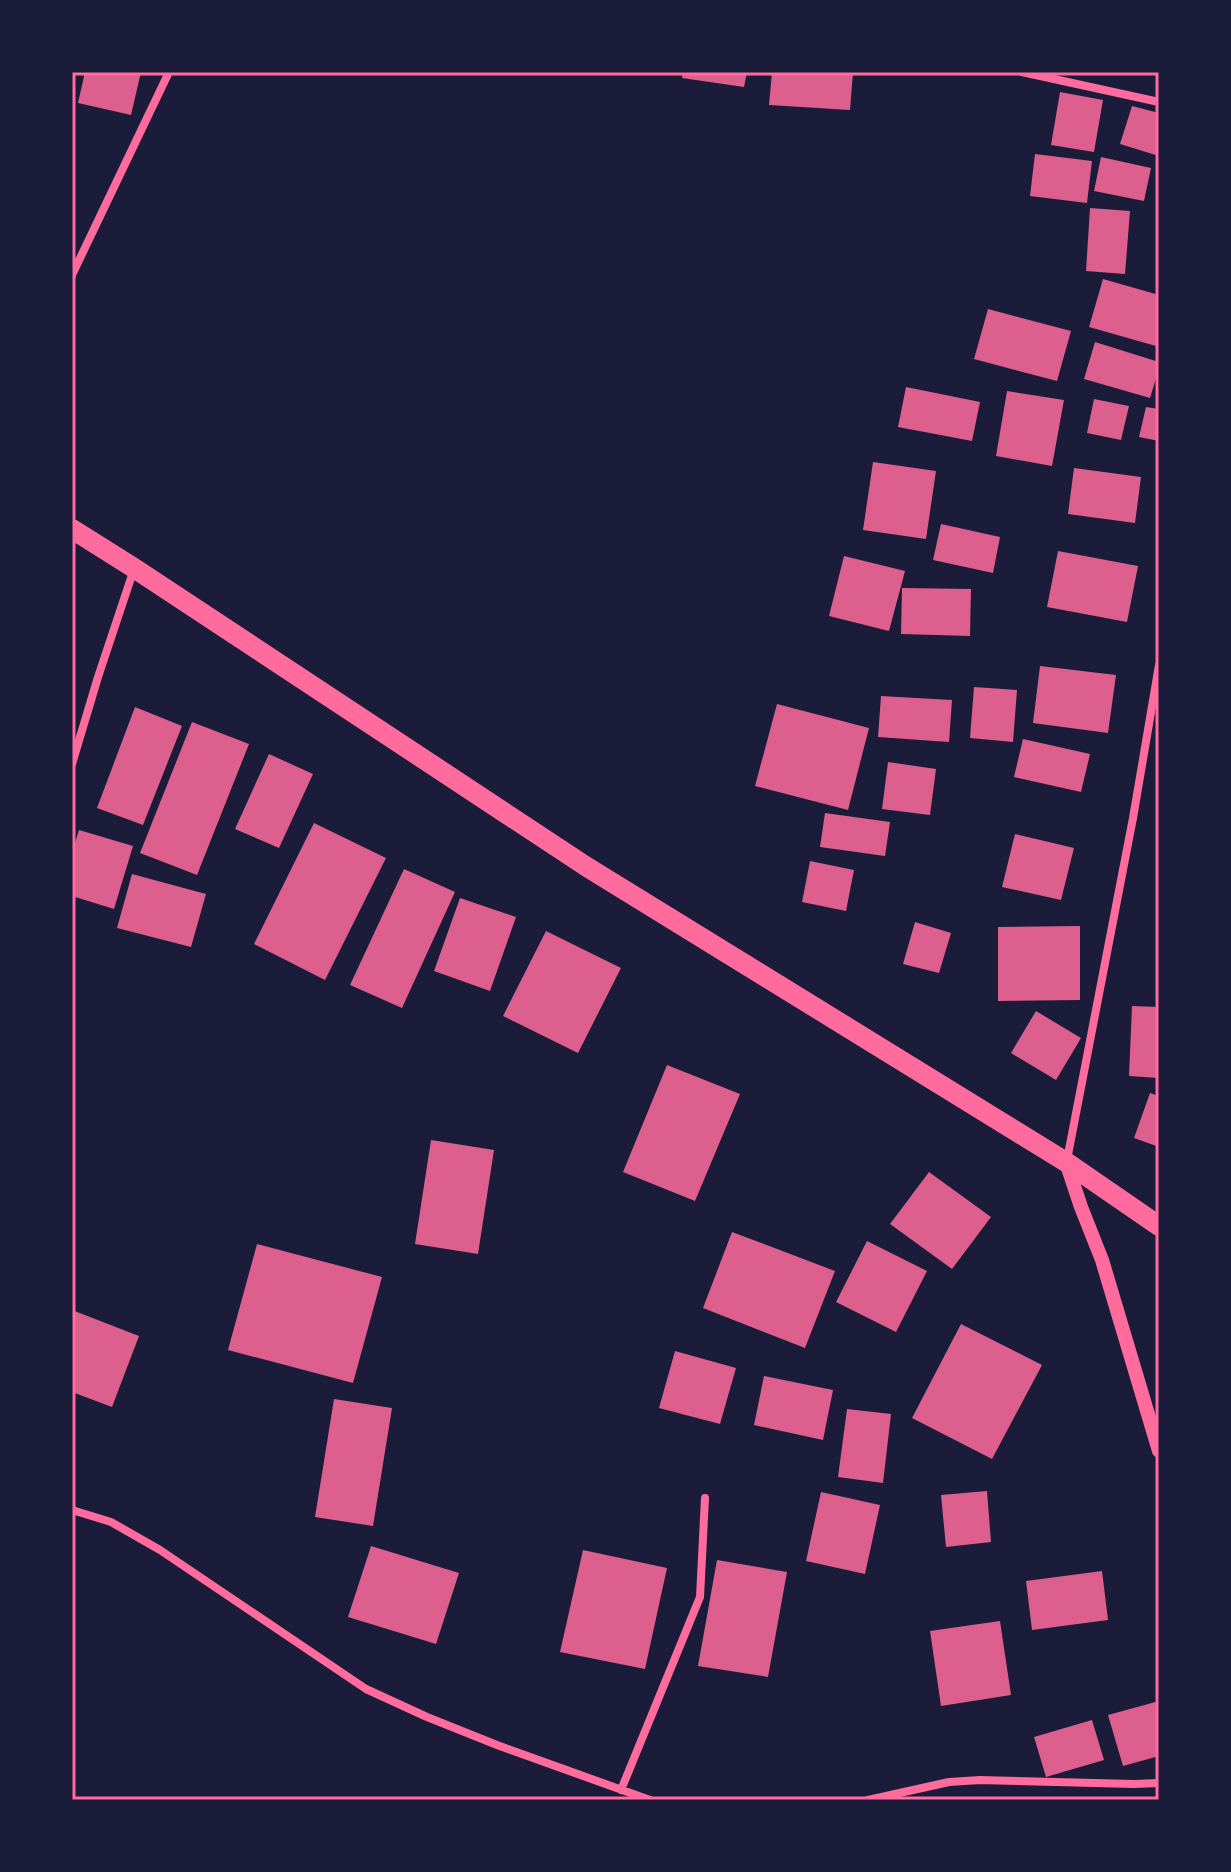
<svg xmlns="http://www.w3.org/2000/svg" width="1231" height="1872" font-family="Quicksand,sans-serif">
<rect width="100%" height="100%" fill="#1b1b3a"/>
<path fill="#dd5f8e" d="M 85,72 L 141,72 L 131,115 L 78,103 Z
M 683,72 L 747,72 L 744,87 L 682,78 Z
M 772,72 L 853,72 L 850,110 L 769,105 Z
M 1060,92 L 1103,100 L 1094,152 L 1051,145 Z
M 1132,106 L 1159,113 L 1159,156 L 1120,144 Z
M 1035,154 L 1092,161 L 1087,203 L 1030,196 Z
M 1101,157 L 1151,168 L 1144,201 L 1094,191 Z
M 1090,208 L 1130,211 L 1125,274 L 1086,271 Z
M 1103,279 L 1159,295 L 1159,337 L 1156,346 L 1089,327 Z
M 988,309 L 1071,331 L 1057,381 L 974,359 Z
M 1095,342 L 1159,362 L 1159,369 L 1150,398 L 1084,379 Z
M 906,387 L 980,402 L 972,441 L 898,427 Z
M 1007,391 L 1064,400 L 1052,466 L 996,456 Z
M 1094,399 L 1129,406 L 1121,440 L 1087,433 Z
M 1146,407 L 1159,409 L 1159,441 L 1139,437 Z
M 873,462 L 936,471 L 926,539 L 863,530 Z
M 1074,468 L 1141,477 L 1135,523 L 1068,514 Z
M 941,524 L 1000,537 L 993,573 L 933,560 Z
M 1058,551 L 1138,566 L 1127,622 L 1047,607 Z
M 844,556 L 905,571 L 889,631 L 829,616 Z
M 902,588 L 971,589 L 970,636 L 901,634 Z
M 1040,666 L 1116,675 L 1108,733 L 1033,723 Z
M 974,687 L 1017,690 L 1013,742 L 970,738 Z
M 881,696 L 952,700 L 949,742 L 878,737 Z
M 777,704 L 869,728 L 848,810 L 755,786 Z
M 135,707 L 182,726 L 143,825 L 97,808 Z
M 192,722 L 249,744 L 197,875 L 140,853 Z
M 1023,739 L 1090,754 L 1081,792 L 1014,777 Z
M 269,754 L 313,774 L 279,848 L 235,829 Z
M 888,762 L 936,769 L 930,815 L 882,809 Z
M 825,813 L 890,822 L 885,856 L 820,847 Z
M 314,823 L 386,858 L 325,980 L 254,944 Z
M 79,830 L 133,846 L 114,909 L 72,896 L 72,853 Z
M 1015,834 L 1074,848 L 1061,900 L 1002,887 Z
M 810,861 L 854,870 L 846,911 L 802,902 Z
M 404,869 L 455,892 L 402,1008 L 350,985 Z
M 132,874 L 206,894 L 191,947 L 117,928 Z
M 460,898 L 516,917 L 490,991 L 434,971 Z
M 915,922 L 951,933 L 939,973 L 903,964 Z
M 1080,926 L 1080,1000 L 998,1001 L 998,927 Z
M 546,931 L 621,968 L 578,1053 L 503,1016 Z
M 1132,1006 L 1159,1007 L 1159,1078 L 1129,1076 Z
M 1036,1011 L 1081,1038 L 1056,1080 L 1011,1053 Z
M 667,1065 L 740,1094 L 695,1201 L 623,1172 Z
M 1150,1093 L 1159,1096 L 1159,1147 L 1134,1138 Z
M 431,1140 L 494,1150 L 478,1254 L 415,1244 Z
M 929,1172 L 991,1217 L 952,1269 L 890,1224 Z
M 732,1232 L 835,1271 L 805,1348 L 703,1308 Z
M 867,1241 L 927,1271 L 896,1332 L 836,1302 Z
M 257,1244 L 382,1277 L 353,1383 L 228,1350 Z
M 72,1310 L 139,1336 L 112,1407 L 72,1392 Z
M 961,1324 L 1042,1365 L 992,1459 L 912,1418 Z
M 675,1351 L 736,1368 L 720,1424 L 659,1408 Z
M 764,1376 L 833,1390 L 823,1440 L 754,1425 Z
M 334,1399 L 392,1408 L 373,1526 L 315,1517 Z
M 847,1409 L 891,1414 L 883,1483 L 838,1477 Z
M 987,1491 L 991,1542 L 946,1547 L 941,1495 Z
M 821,1492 L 880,1505 L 865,1574 L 806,1561 Z
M 371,1546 L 459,1573 L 436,1644 L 348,1617 Z
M 583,1550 L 667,1568 L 645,1669 L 560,1652 Z
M 717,1560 L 787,1572 L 768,1677 L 698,1666 Z
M 1102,1571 L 1108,1620 L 1032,1630 L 1026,1581 Z
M 1000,1621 L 1011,1695 L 941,1706 L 930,1631 Z
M 1159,1701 L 1159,1756 L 1123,1766 L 1108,1715 Z
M 1092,1720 L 1104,1760 L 1046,1777 L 1034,1737 Z"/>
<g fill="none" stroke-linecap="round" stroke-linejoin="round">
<path stroke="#ff6b9d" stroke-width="8" d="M 1022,72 L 1159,102
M 72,275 L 169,72
M 72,764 L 98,677 L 134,569
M 1067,1160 L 1133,818 L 1159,665
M 72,1510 L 111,1522 L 160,1550 L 366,1689 L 427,1717 L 497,1745 L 650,1800
M 621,1790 L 700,1597 L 705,1498
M 868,1800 L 949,1782 L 980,1780 L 1134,1784 L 1159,1783"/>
<path stroke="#ff6b9d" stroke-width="14" d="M 1066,1162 L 1081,1207 L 1102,1260 L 1159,1451"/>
<path stroke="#ff6b9d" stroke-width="20" d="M 72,529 L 134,568 L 587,867 L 1066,1162 L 1159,1226"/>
</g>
<rect width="1231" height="1872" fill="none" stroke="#1b1b3a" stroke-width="148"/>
<rect x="74" y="74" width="1083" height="1724" fill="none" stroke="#ff6b9d" stroke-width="3"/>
</svg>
